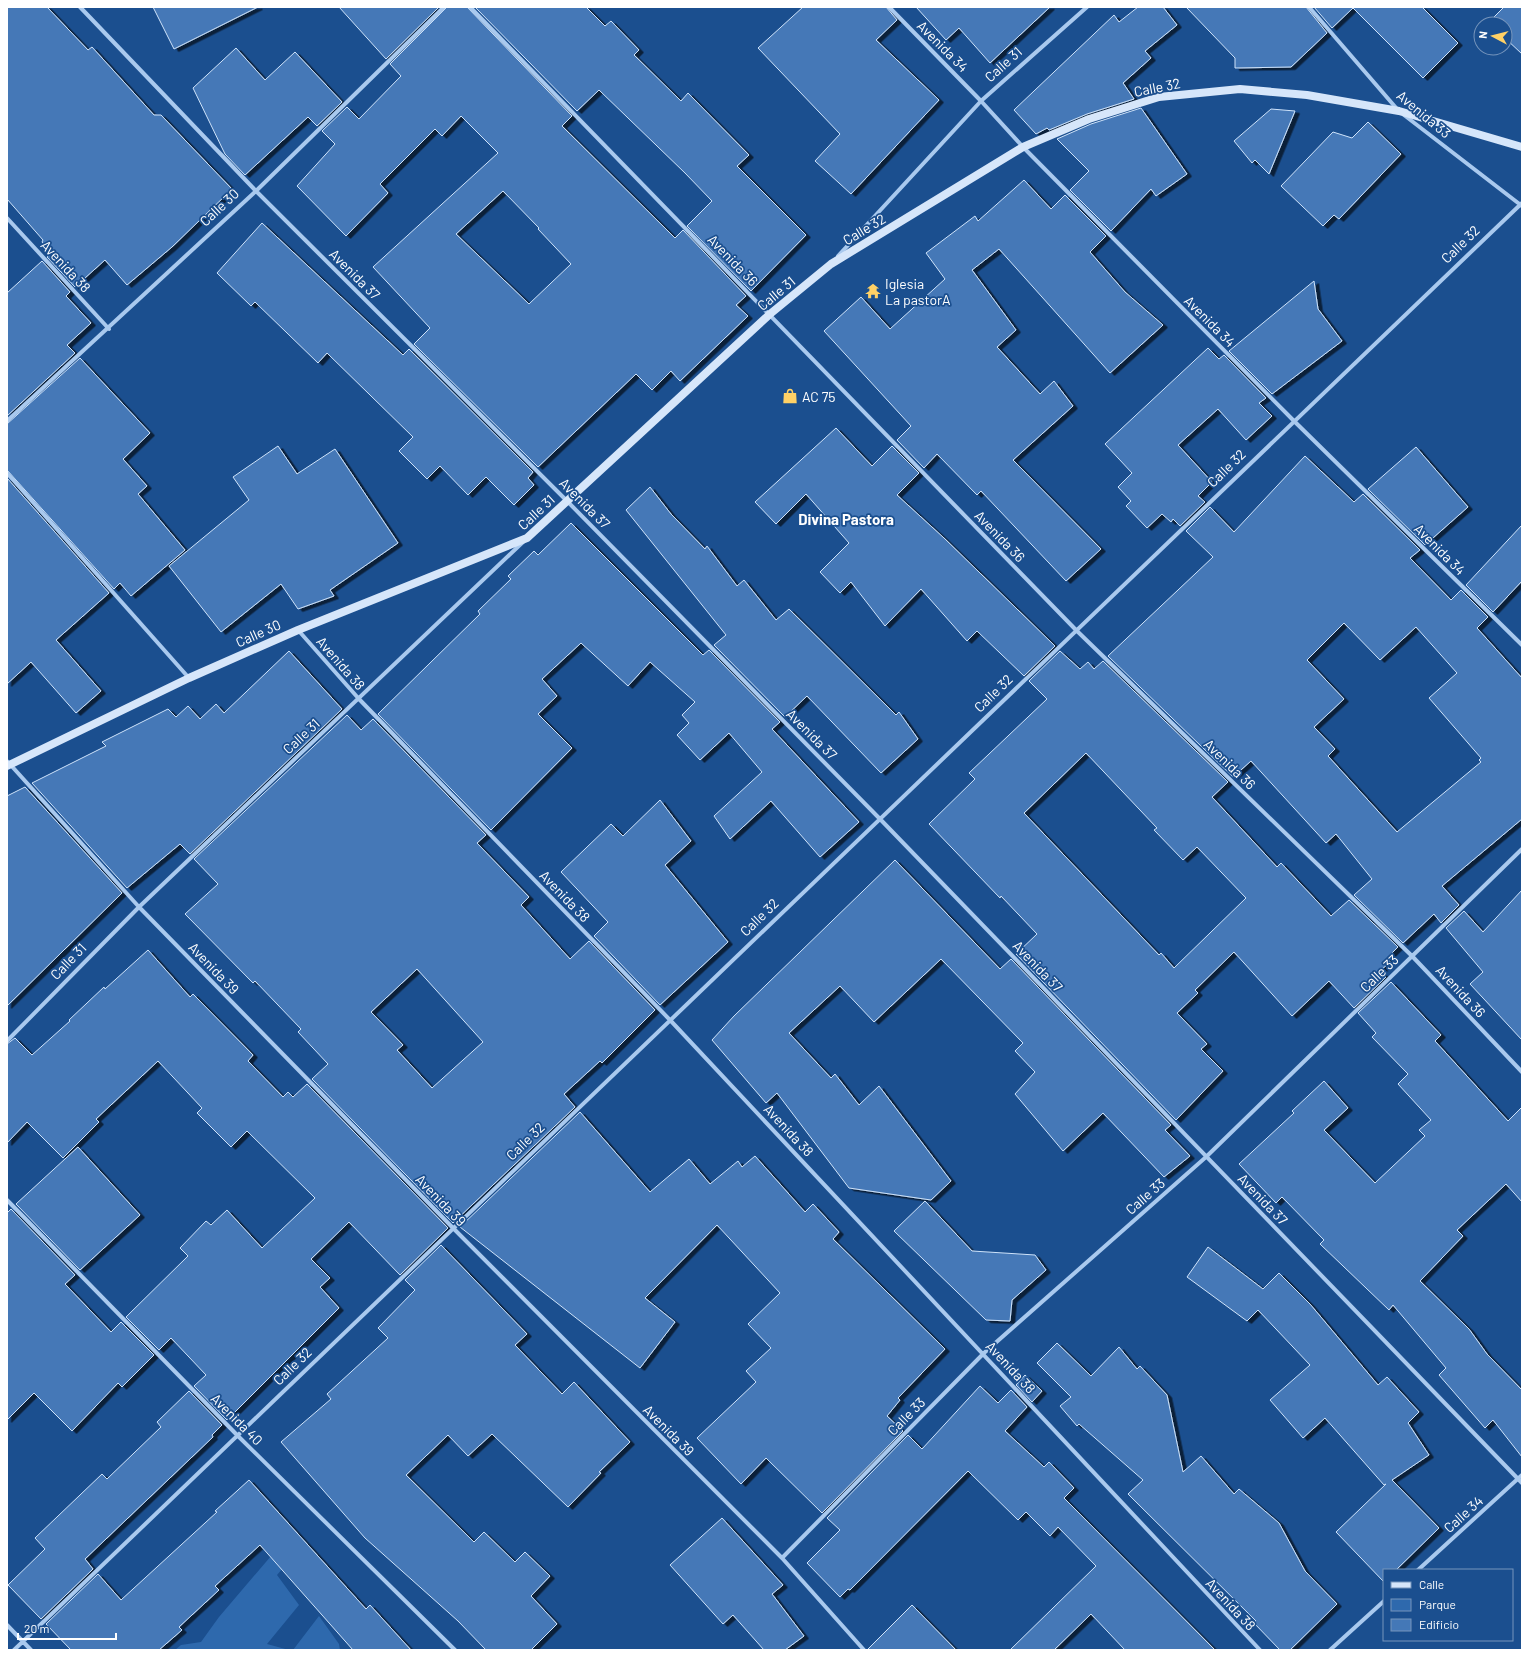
<svg xmlns="http://www.w3.org/2000/svg" width="1529" height="1657" font-family="Barlow,sans-serif">
<defs>
<filter id="shadow"><feDropShadow dx="4.5" dy="2.5" stdDeviation="0" flood-color="#0009"/></filter>
</defs>
<rect width="100%" height="100%" fill="#1b4f8f"/>
<path fill="#2e69ad" d="M 277,1549 L 288,1562 L 277,1575 L 299,1605 L 267,1644 L 289,1650 L 175,1650 L 181,1645 L 201,1642 L 219,1617 Z
M 319,1616 L 339,1644 L 340,1650 L 293,1650 Z"/>
<path fill="#4478b7" stroke="#cfe3fa" fill-rule="evenodd" filter="url(#shadow)" d="M 7,7 L 47,7 L 88,50 L 92,47 L 154,115 L 161,115 L 231,188 L 228,191 L 229,192 L 172,247 L 127,285 L 105,260 L 75,287 L 47,257 L 51,253 L 42,242 L 43,240 L 7,199 Z
M 153,7 L 258,7 L 174,49 Z
M 339,7 L 439,7 L 386,59 Z
M 447,7 L 467,7 L 572,116 L 562,126 L 675,238 L 683,230 L 746,296 L 736,305 L 748,316 L 680,381 L 671,371 L 652,390 L 636,374 L 538,467 L 414,344 L 430,328 L 373,267 L 498,153 L 461,116 L 442,136 L 435,129 L 380,184 L 388,193 L 346,236 L 297,186 L 335,144 L 322,131 L 347,107 L 359,119 L 401,76 L 390,64 ZM 503,191 L 539,228 L 538,229 L 571,264 L 529,304 L 456,234 Z
M 475,7 L 586,7 L 605,26 L 611,21 L 639,50 L 634,55 L 681,101 L 688,93 L 749,155 L 737,166 L 806,235 L 751,291 L 687,226 L 712,201 L 685,173 L 599,90 L 577,111 Z
M 803,7 L 886,7 L 897,20 L 876,40 L 939,100 L 851,194 L 815,161 L 840,134 L 758,48 Z
M 916,7 L 1050,7 L 990,63 L 959,28 L 946,40 Z
M 1138,7 L 1163,7 L 1177,25 L 1145,51 L 1151,58 L 1123,83 L 1134,99 L 1087,114 L 1049,130 L 1047,128 L 1036,134 L 1014,110 L 1114,15 L 1119,22 Z
M 1186,7 L 1306,7 L 1327,33 L 1291,67 L 1235,68 L 1235,58 Z
M 1314,7 L 1422,7 L 1458,43 L 1423,78 L 1353,8 L 1332,28 Z
M 1504,7 L 1522,7 L 1522,54 L 1505,38 L 1505,24 L 1491,24 L 1489,22 Z
M 236,48 L 265,80 L 295,52 L 342,102 L 317,126 L 308,117 L 245,175 L 225,154 L 193,88 Z
M 1141,108 L 1187,174 L 1156,196 L 1151,189 L 1111,231 L 1070,190 L 1089,171 L 1057,139 L 1091,124 Z
M 1271,109 L 1295,111 L 1269,174 L 1255,160 L 1252,163 L 1234,141 Z
M 1368,122 L 1401,154 L 1339,219 L 1334,215 L 1323,226 L 1281,186 L 1333,132 L 1352,138 Z
M 1024,180 L 1051,209 L 1065,195 L 1106,236 L 1090,252 L 1125,292 L 1163,325 L 1110,373 L 999,249 L 972,270 L 1016,330 L 997,347 L 1040,394 L 1054,381 L 1073,406 L 1013,460 L 1101,549 L 1066,581 L 981,491 L 977,495 L 937,454 L 924,468 L 897,440 L 911,426 L 824,331 L 861,297 L 890,329 L 945,279 L 926,253 L 975,216 L 978,221 Z
M 262,223 L 403,355 L 409,349 L 533,472 L 528,478 L 534,485 L 514,505 L 486,477 L 468,495 L 440,466 L 427,479 L 399,451 L 413,437 L 327,353 L 318,363 L 255,302 L 251,306 L 217,273 Z
M 42,261 L 70,292 L 66,296 L 91,323 L 67,345 L 75,353 L 7,416 L 7,293 Z
M 1314,281 L 1318,309 L 1342,341 L 1272,394 L 1229,351 Z
M 1208,348 L 1219,359 L 1224,355 L 1266,398 L 1259,403 L 1272,416 L 1246,440 L 1218,409 L 1178,445 L 1212,482 L 1198,496 L 1205,502 L 1180,526 L 1173,519 L 1171,522 L 1162,514 L 1147,528 L 1126,506 L 1131,501 L 1118,487 L 1132,473 L 1105,444 Z
M 80,358 L 150,433 L 123,459 L 147,486 L 138,494 L 185,550 L 131,596 L 120,583 L 114,589 L 7,470 L 7,424 Z
M 836,428 L 872,466 L 892,446 L 919,473 L 897,495 L 944,538 L 1055,646 L 1024,676 L 977,631 L 967,641 L 921,589 L 885,626 L 851,582 L 840,593 L 820,572 L 849,543 L 806,494 L 776,524 L 755,502 Z
M 278,446 L 297,474 L 335,449 L 398,543 L 330,590 L 334,596 L 298,609 L 281,584 L 221,632 L 169,566 L 249,500 L 233,477 Z
M 1416,447 L 1468,507 L 1425,545 L 1368,489 Z
M 1305,456 L 1354,502 L 1363,494 L 1420,550 L 1410,558 L 1451,600 L 1461,590 L 1488,617 L 1477,628 L 1522,678 L 1522,819 L 1442,886 L 1459,905 L 1441,923 L 1434,914 L 1403,943 L 1354,895 L 1372,879 L 1336,834 L 1326,843 L 1251,761 L 1233,777 L 1108,656 L 1213,557 L 1186,531 L 1210,507 L 1234,532 ZM 1344,623 L 1380,660 L 1416,627 L 1457,673 L 1429,698 L 1481,758 L 1479,760 L 1481,762 L 1397,832 L 1328,756 L 1335,749 L 1314,727 L 1344,699 L 1307,660 Z
M 7,478 L 109,593 L 56,640 L 101,691 L 76,713 L 31,662 L 7,684 Z
M 650,487 L 671,514 L 705,549 L 707,546 L 737,586 L 744,580 L 776,620 L 789,609 L 896,715 L 899,712 L 918,739 L 881,773 L 807,696 L 785,717 L 714,645 L 726,635 L 626,510 Z
M 571,523 L 703,655 L 709,650 L 780,722 L 772,729 L 859,822 L 820,857 L 771,801 L 730,839 L 714,816 L 762,772 L 729,733 L 700,760 L 677,735 L 689,723 L 682,715 L 695,702 L 650,662 L 628,686 L 581,643 L 542,679 L 557,696 L 538,714 L 572,748 L 491,830 L 378,714 L 480,614 L 478,611 L 511,579 L 508,576 L 534,551 L 538,555 Z
M 1522,525 L 1522,581 L 1493,612 L 1466,585 Z
M 289,651 L 342,709 L 190,854 L 180,844 L 127,888 L 32,783 L 106,746 L 102,742 L 168,709 L 176,717 L 188,706 L 200,719 L 216,704 L 224,713 Z
M 1060,651 L 1080,669 L 1088,662 L 1094,669 L 1103,661 L 1228,782 L 1212,797 L 1277,867 L 1281,863 L 1331,916 L 1349,900 L 1398,947 L 1387,958 L 1390,962 L 1380,971 L 1386,977 L 1354,1008 L 1329,981 L 1292,1016 L 1234,952 L 1195,990 L 1198,993 L 1177,1013 L 1207,1044 L 1201,1049 L 1223,1071 L 1176,1120 L 1016,954 L 1037,934 L 1001,896 L 1000,898 L 929,824 L 975,779 L 969,773 L 1047,699 L 1029,681 ZM 1086,753 L 1157,828 L 1154,830 L 1183,860 L 1197,847 L 1246,898 L 1174,968 L 1161,953 L 1159,955 L 1024,813 Z
M 347,715 L 361,730 L 373,719 L 486,835 L 477,843 L 529,897 L 521,905 L 570,959 L 589,941 L 655,1010 L 602,1063 L 600,1061 L 564,1094 L 575,1107 L 453,1223 L 312,1079 L 328,1064 L 298,1032 L 301,1029 L 255,981 L 253,983 L 185,914 L 218,884 L 194,859 ZM 417,969 L 483,1042 L 432,1088 L 397,1050 L 403,1045 L 371,1012 Z
M 25,787 L 122,893 L 7,1006 L 7,796 Z
M 660,800 L 691,841 L 665,865 L 728,942 L 660,1005 L 594,936 L 608,922 L 561,872 L 611,824 L 623,836 Z
M 895,860 L 1000,969 L 1011,959 L 1171,1125 L 1165,1130 L 1190,1156 L 1164,1177 L 1103,1113 L 1063,1151 L 1015,1094 L 1035,1072 L 1015,1051 L 1023,1043 L 941,959 L 874,1022 L 840,986 L 789,1033 L 831,1078 L 835,1074 L 859,1105 L 879,1086 L 951,1181 L 931,1200 L 849,1188 L 777,1093 L 766,1103 L 712,1040 L 734,1016 Z
M 1522,890 L 1522,1040 L 1470,984 L 1483,972 L 1446,928 L 1464,911 L 1483,932 Z
M 148,950 L 190,997 L 193,994 L 253,1055 L 248,1061 L 283,1097 L 288,1092 L 293,1097 L 307,1084 L 448,1228 L 400,1275 L 349,1222 L 311,1259 L 330,1278 L 320,1287 L 339,1308 L 227,1420 L 194,1386 L 206,1375 L 171,1338 L 159,1350 L 126,1317 L 188,1256 L 180,1248 L 206,1221 L 211,1225 L 227,1210 L 262,1248 L 315,1198 L 247,1131 L 231,1147 L 197,1113 L 202,1108 L 158,1061 L 96,1119 L 99,1122 L 63,1158 L 27,1122 L 7,1143 L 7,1044 L 15,1038 L 32,1055 L 70,1021 L 69,1020 L 104,987 L 105,989 Z
M 1391,982 L 1441,1035 L 1435,1041 L 1508,1121 L 1522,1107 L 1522,1202 L 1506,1184 L 1457,1230 L 1463,1236 L 1420,1281 L 1469,1329 L 1487,1354 L 1522,1390 L 1522,1457 L 1493,1420 L 1485,1428 L 1439,1375 L 1446,1368 L 1393,1305 L 1389,1310 L 1320,1244 L 1324,1240 L 1282,1197 L 1276,1203 L 1239,1164 L 1294,1113 L 1292,1111 L 1324,1081 L 1348,1108 L 1324,1130 L 1375,1183 L 1425,1136 L 1419,1130 L 1431,1120 L 1398,1084 L 1408,1074 L 1372,1037 L 1376,1033 L 1358,1013 Z
M 580,1112 L 650,1192 L 689,1159 L 710,1184 L 738,1161 L 742,1167 L 755,1156 L 805,1212 L 813,1204 L 839,1232 L 833,1239 L 945,1349 L 898,1398 L 900,1400 L 887,1416 L 903,1431 L 822,1513 L 766,1458 L 741,1484 L 697,1438 L 756,1382 L 746,1371 L 771,1348 L 748,1324 L 780,1293 L 717,1225 L 645,1298 L 675,1322 L 640,1368 L 460,1227 Z
M 78,1147 L 140,1215 L 80,1270 L 16,1204 Z
M 925,1201 L 972,1251 L 1035,1255 L 1046,1270 L 1012,1300 L 1010,1321 L 986,1320 L 894,1231 Z
M 11,1209 L 75,1275 L 65,1284 L 111,1332 L 121,1322 L 154,1355 L 122,1387 L 118,1383 L 72,1431 L 34,1393 L 7,1420 L 7,1213 Z
M 441,1245 L 527,1334 L 515,1345 L 562,1394 L 574,1382 L 630,1442 L 599,1472 L 601,1473 L 568,1507 L 492,1434 L 468,1456 L 448,1435 L 406,1475 L 474,1542 L 484,1532 L 515,1562 L 525,1552 L 550,1576 L 531,1596 L 557,1624 L 531,1650 L 486,1650 L 458,1621 L 365,1538 L 281,1442 L 331,1399 L 327,1394 L 388,1338 L 378,1328 L 415,1290 L 405,1280 Z
M 1208,1247 L 1263,1289 L 1279,1273 L 1310,1304 L 1378,1385 L 1387,1377 L 1419,1412 L 1408,1423 L 1429,1455 L 1392,1480 L 1439,1528 L 1396,1570 L 1384,1570 L 1384,1582 L 1336,1532 L 1386,1484 L 1384,1485 L 1325,1418 L 1303,1438 L 1270,1400 L 1310,1365 L 1258,1310 L 1247,1321 L 1187,1277 Z
M 1057,1343 L 1091,1376 L 1119,1347 L 1137,1369 L 1140,1366 L 1167,1395 L 1183,1472 L 1201,1456 L 1234,1494 L 1239,1489 L 1279,1523 L 1305,1571 L 1337,1604 L 1290,1650 L 1280,1650 L 1253,1622 L 1256,1621 L 1128,1494 L 1143,1480 L 1079,1424 L 1077,1426 L 1060,1406 L 1071,1397 L 1037,1363 Z
M 1025,1375 L 1042,1391 L 1032,1402 L 1016,1385 Z
M 980,1386 L 998,1403 L 1011,1390 L 1027,1407 L 1005,1431 L 1044,1467 L 1049,1462 L 1074,1488 L 1064,1498 L 1215,1650 L 1125,1650 L 1091,1614 L 1054,1650 L 1010,1650 L 1096,1566 L 1058,1527 L 1050,1536 L 1026,1512 L 1018,1520 L 968,1471 L 850,1590 L 848,1589 L 840,1597 L 807,1563 L 840,1530 L 827,1518 L 908,1435 L 922,1449 Z
M 189,1391 L 222,1425 L 212,1435 L 213,1437 L 85,1559 L 93,1569 L 41,1619 L 8,1585 L 45,1549 L 35,1538 L 102,1474 L 107,1479 L 161,1427 L 157,1422 Z
M 249,1480 L 366,1609 L 370,1605 L 411,1650 L 353,1650 L 260,1545 L 215,1586 L 219,1590 L 179,1627 L 182,1630 L 159,1650 L 71,1650 L 46,1624 L 98,1574 L 121,1600 L 217,1512 L 215,1511 Z
M 722,1518 L 783,1585 L 772,1594 L 804,1636 L 785,1650 L 764,1650 L 733,1615 L 723,1624 L 670,1565 Z
M 912,1605 L 956,1650 L 867,1650 Z"/>
<g fill="none" stroke-linecap="round" stroke-linejoin="round">
<path stroke="#a9c9ee" stroke-width="4" d="M 80,7 L 256,191 L 567,501 L 880,819 L 1522,1483
M 470,7 L 1076,630 L 1412,956 L 1522,1072
M 889,7 L 981,101 L 1023,147 L 1294,421 L 1522,645
M 1309,7 L 1397,109
M 1404,115 L 1522,206
M 7,218 L 109,329
M 838,256 L 981,101 L 1087,7
M 7,421 L 256,191 L 444,7
M 7,473 L 189,678
M 298,630 L 359,699 L 670,1020 L 1260,1650
M 7,761 L 139,907 L 453,1228 L 782,1558 L 864,1650
M 7,1041 L 139,907 L 523,542
M 7,1200 L 238,1436 L 455,1650
M 782,1558 L 984,1353 L 1206,1157 L 1522,849
M 1418,1570 L 1522,1475
M 7,1625 L 31,1650
M 14,1650 L 1522,203
M 1330,1650 L 1384,1601"/>
<path stroke="#d6e6fa" stroke-width="8" d="M 7,766 L 189,678 L 298,630 L 527,538 L 770,314 L 831,264 L 1023,147 L 1089,119 L 1159,97 L 1240,89 L 1307,95 L 1399,111 L 1522,147"/>
</g>
<defs>
<symbol id="temple-bare" viewBox="-9 -9 18 18"><path d="M0-6L5-2H3V0L6.5 2.5H4V6H1.5V3h-3V6H-4V2.5H-6.5L-3 0V-2H-5Z" fill="#ffd166" stroke="#1b4f8f" stroke-width="2.5" paint-order="stroke"/></symbol>
<symbol id="shop-bare" viewBox="-9 -9 18 18"><path d="M-5-2.5h2.3a2.7 3.5 0 0 1 5.4 0H5L5.5 6h-11ZM-1.5-2.5h3a1.5 2.3 0 0 0-3 0Z" fill="#ffd166" stroke="#1b4f8f" stroke-width="2.5" paint-order="stroke"/></symbol>
</defs>
<g fill-rule="evenodd">
<use href="#temple-bare" x="862" y="280" width="22" height="22"/>
<use href="#shop-bare" x="779" y="385" width="22" height="22"/>
</g>
<g text-anchor="middle" dominant-baseline="central" stroke-width="3.5" stroke-linejoin="round" paint-order="stroke">
<g font-size="14" fill="#fff" stroke="#1b4f8f">
<text transform="translate(943 46) rotate(45)">Avenida 34</text>
<text transform="translate(1003 64) rotate(-42)">Calle 31</text>
<text transform="translate(1157 87) rotate(-11)">Calle 32</text>
<text transform="translate(1424 114) rotate(40)">Avenida 33</text>
<text transform="translate(219 207) rotate(-43)">Calle 30</text>
<text transform="translate(864 229) rotate(-31)">Calle 32</text>
<text transform="translate(1460 244) rotate(-44)">Calle 32</text>
<text transform="translate(733 260) rotate(46)">Avenida 36</text>
<text transform="translate(66 266) rotate(47)">Avenida 38</text>
<text transform="translate(355 274) rotate(45)">Avenida 37</text>
<text transform="translate(776 293) rotate(-40)">Calle 31</text>
<text transform="translate(1210 321) rotate(45)">Avenida 34</text>
<text transform="translate(1226 468) rotate(-44)">Calle 32</text>
<text transform="translate(585 503) rotate(45)">Avenida 37</text>
<text transform="translate(536 512) rotate(-43)">Calle 31</text>
<text transform="translate(1000 536) rotate(46)">Avenida 36</text>
<text transform="translate(1440 549) rotate(45)">Avenida 34</text>
<text transform="translate(258 633) rotate(-24)">Calle 30</text>
<text transform="translate(341 663) rotate(49)">Avenida 38</text>
<text transform="translate(993 693) rotate(-44)">Calle 32</text>
<text transform="translate(812 734) rotate(45)">Avenida 37</text>
<text transform="translate(301 736) rotate(-43)">Calle 31</text>
<text transform="translate(1230 764) rotate(44)">Avenida 36</text>
<text transform="translate(565 896) rotate(46)">Avenida 38</text>
<text transform="translate(759 917) rotate(-44)">Calle 32</text>
<text transform="translate(68 961) rotate(-46)">Calle 31</text>
<text transform="translate(1038 966) rotate(46)">Avenida 37</text>
<text transform="translate(214 968) rotate(46)">Avenida 39</text>
<text transform="translate(1379 973) rotate(-44)">Calle 33</text>
<text transform="translate(1461 991) rotate(47)">Avenida 36</text>
<text transform="translate(789 1130) rotate(47)">Avenida 38</text>
<text transform="translate(525 1141) rotate(-44)">Calle 32</text>
<text transform="translate(1145 1196) rotate(-41)">Calle 33</text>
<text transform="translate(1263 1199) rotate(46)">Avenida 37</text>
<text transform="translate(441 1200) rotate(46)">Avenida 39</text>
<text transform="translate(292 1366) rotate(-44)">Calle 32</text>
<text transform="translate(1011 1367) rotate(47)">Avenida 38</text>
<text transform="translate(906 1416) rotate(-45)">Calle 33</text>
<text transform="translate(237 1419) rotate(45)">Avenida 40</text>
<text transform="translate(669 1430) rotate(45)">Avenida 39</text>
<text transform="translate(1463 1514) rotate(-42)">Calle 34</text>
<text transform="translate(1231 1604) rotate(47)">Avenida 38</text>
</g>
<g font-size="14" fill="#fff" stroke="#1b4f8f" text-anchor="start">
<text x="885" y="283">Iglesia<tspan x="885" dy="16">La pastorA</tspan></text>
<text x="802" y="396">AC 75</text>
</g>
<g font-size="15" font-weight="bold" fill="#fff" stroke="#1b4f8f">
<text x="846" y="519">Divina Pastora</text>
</g>
</g>
<rect width="1529" height="1657" fill="none" stroke="#ffffff" stroke-width="16"/>
<rect x="1383" y="1569" width="130" height="72" fill="#1b4f8f" stroke="#7695bc"/>
<rect x="1391" y="1582" width="20" height="6" fill="#d6e6fa" stroke="#7695bc"/>
<text x="1419" y="1589" font-size="12" fill="#ffffff">Calle</text>
<rect x="1391" y="1599" width="20" height="12" fill="#2e69ad" stroke="#7695bc"/>
<text x="1419" y="1609" font-size="12" fill="#ffffff">Parque</text>
<rect x="1391" y="1619" width="20" height="12" fill="#4478b7" stroke="#7695bc"/>
<text x="1419" y="1629" font-size="12" fill="#ffffff">Edificio</text>
<g transform="translate(1493 36) rotate(277)"><circle r="19" fill="#1b4f8f" stroke="#7695bc"/>
<path d="M0-3L7 15L0 10L-7 15Z" fill="#ffd166"/>
<text y="-6" font-size="11" font-weight="bold" text-anchor="middle" fill="#ffffff">N</text>
</g>
<path d="M18 1633v6h98v-6" fill="none" stroke="#ffffff" stroke-width="2"/>
<text x="24" y="1633" font-size="12" fill="#ffffff" stroke="#1b4f8f" stroke-width="3" paint-order="stroke">20 m</text>
</svg>
